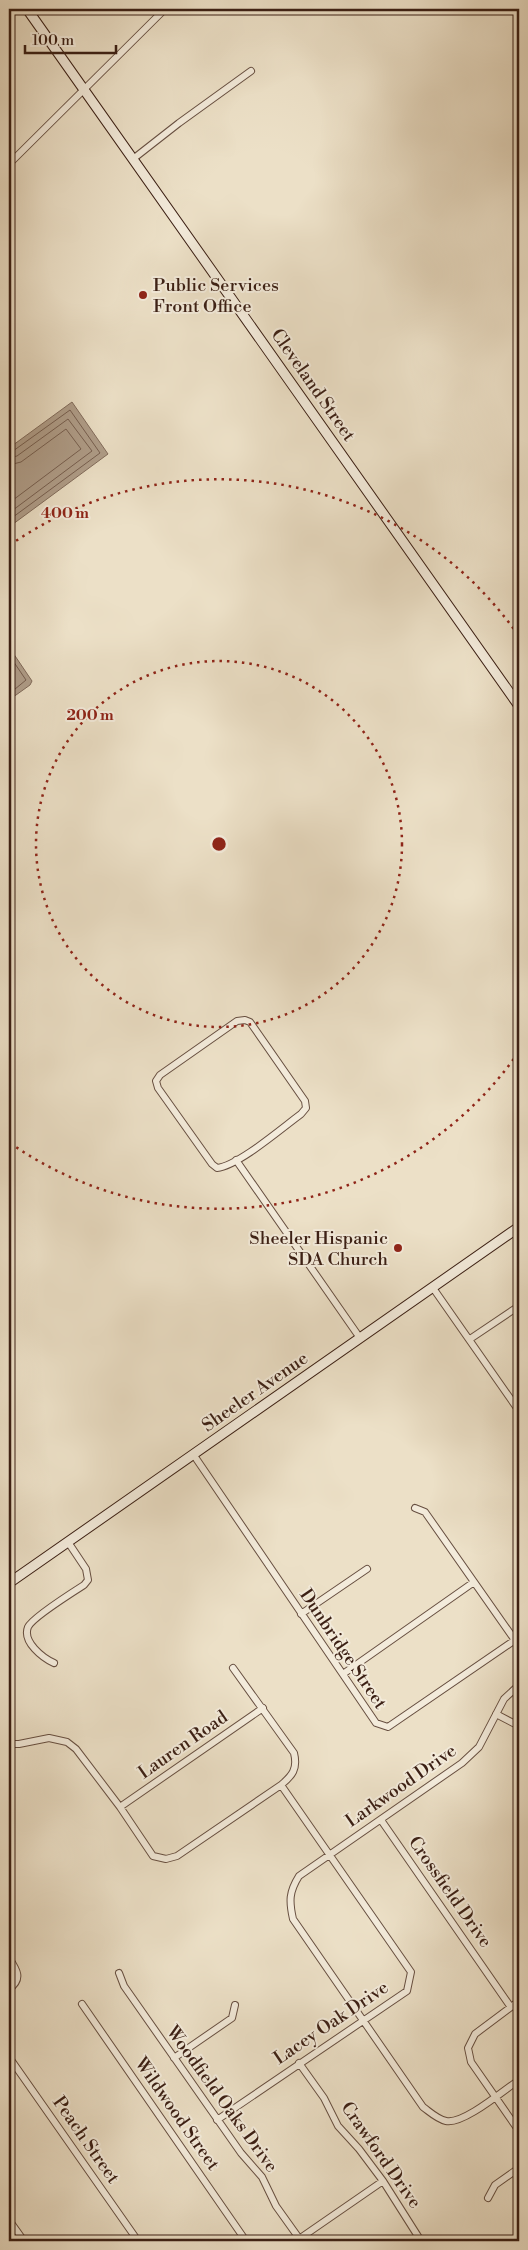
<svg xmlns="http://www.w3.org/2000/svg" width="528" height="2250" font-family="'Libre Bodoni',serif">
<rect width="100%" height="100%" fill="#ece0c7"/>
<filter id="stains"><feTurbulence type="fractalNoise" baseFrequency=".004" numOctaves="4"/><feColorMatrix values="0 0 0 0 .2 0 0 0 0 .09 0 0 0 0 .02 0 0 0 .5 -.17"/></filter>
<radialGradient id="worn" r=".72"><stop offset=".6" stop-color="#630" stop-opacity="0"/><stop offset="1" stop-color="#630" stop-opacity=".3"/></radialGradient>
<path fill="#b09e8a" stroke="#816b5b" d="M 72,402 L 108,454 L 9,527 L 9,448 Z
M 9,647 L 32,681 L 30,685 L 9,700 Z"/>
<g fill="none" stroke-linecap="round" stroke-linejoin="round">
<path stroke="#765e4f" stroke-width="1" d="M 9,451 L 13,451 L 70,410 L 100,453 L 9,520
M 9,458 L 17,456 L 68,419 L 92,451 L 9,513
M 9,465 L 21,462 L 66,429 L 81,449 L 9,503
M 9,655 L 26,680 L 9,694"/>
<defs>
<path id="street" d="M 133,159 L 179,123 L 251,71
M 9,164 L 165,9
M 245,1020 L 250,1022 L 305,1101 L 306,1108 L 301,1114 C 282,1128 238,1166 217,1168 L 212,1164 L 158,1088 L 156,1081 L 160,1075 L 237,1021 Z
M 236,1160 L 360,1338
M 433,1288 L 519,1411
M 470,1339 L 519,1306
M 193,1454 L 376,1723 L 388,1727 L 515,1640
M 415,1508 L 425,1512 L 519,1646
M 301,1614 L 367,1569
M 54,1663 C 43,1658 22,1642 28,1627 C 32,1618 73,1592 84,1585 L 88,1580 L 86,1569 L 68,1542
M 343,1674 L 474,1582
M 519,1685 L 504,1699 L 479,1747 L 462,1763 L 299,1876 C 289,1892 289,1901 293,1919 L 423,2107 C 430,2112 437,2119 446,2121 C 463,2125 504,2090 519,2080
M 496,1714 L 519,1726
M 9,1744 L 19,1744 L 49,1738 L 67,1742 L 76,1749 L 120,1807 L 153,1856 L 166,1859 L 177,1856 L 281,1785 C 292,1776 298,1769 294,1753 L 233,1668
M 120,1807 L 263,1708
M 381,1820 L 510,2006
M 9,1958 C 17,1970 23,1979 9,1989
M 119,1973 L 124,1986 L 241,2153 L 262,2177 L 276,2206 L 301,2241
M 519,2001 L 475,2034 L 468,2048 L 471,2062 L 519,2131
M 82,2004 L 246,2241
M 9,2057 L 138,2241
M 174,2058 L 232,2018 L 235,2005
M 299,2063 L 324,2098 L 338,2126 L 359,2149 L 383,2181 L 421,2241
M 217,2120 L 407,1991 L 411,1972 L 281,1785
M 488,2198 L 495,2185 L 519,2168
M 9,2220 L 24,2241
M 299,2239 L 383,2181"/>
<path id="secondary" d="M 27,9 L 519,706
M 9,1583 L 519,1227"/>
</defs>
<use href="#street" stroke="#674f41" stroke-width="8"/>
<use href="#secondary" stroke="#3b1f14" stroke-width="11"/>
<use href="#street" stroke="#f3ebdb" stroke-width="6"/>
<use href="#secondary" stroke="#f3ebdb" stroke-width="9"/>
</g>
<g fill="none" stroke="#8f2418" stroke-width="2.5" stroke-dasharray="2.5 5">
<circle cx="219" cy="844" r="183"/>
<path d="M518 1053A365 365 0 0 1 10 1143M10 545A365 365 0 0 1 518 635"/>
</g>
<g fill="#8f2418" stroke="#f3ebdb" stroke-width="2">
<circle cx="143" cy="295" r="5"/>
<circle cx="398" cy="1248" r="5"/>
</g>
<g text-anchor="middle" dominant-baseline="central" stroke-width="4" stroke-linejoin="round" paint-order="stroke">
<g font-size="18" fill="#3b1f14" stroke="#f3ebdb" text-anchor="start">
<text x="153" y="285">Public Services<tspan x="153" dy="21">Front Office</tspan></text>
<text x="388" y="1238" text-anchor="end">Sheeler Hispanic<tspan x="388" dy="21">SDA Church</tspan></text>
</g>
<g font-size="18" fill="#3b1f14" stroke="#f3ebdb">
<text transform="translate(313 385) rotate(55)">Cleveland Street</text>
<text transform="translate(255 1392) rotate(-35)">Sheeler Avenue</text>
<text transform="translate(343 1649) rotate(56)">Dunbridge Street</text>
<text transform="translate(183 1745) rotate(-35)">Lauren Road</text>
<text transform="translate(401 1786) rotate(-35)">Larkwood Drive</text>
<text transform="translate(450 1892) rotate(55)">Crossfield Drive</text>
<text transform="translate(331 2023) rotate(-34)">Lacey Oak Drive</text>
<text transform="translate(222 2099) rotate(54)">Woodfield Oaks Drive</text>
<text transform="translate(177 2114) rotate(55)">Wildwood Street</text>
<text transform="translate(86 2140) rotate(55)">Peach Street</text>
<text transform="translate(381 2155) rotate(55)">Crawford Drive</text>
</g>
</g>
<circle cx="219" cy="844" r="8" fill="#8f2418" stroke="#f3ebdb" stroke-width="2.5"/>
<g font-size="15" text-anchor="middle" font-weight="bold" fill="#8f2418" stroke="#f3ebdb" stroke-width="4" stroke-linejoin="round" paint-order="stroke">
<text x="65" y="518">400 m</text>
<text x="90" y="720">200 m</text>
</g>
<rect width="528" height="2250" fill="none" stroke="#ece0c7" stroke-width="30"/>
<rect x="10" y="10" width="508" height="2230" fill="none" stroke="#3b1f14" stroke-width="2.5"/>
<rect x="15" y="15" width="498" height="2220" fill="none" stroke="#3b1f14"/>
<path d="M25 45v8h91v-8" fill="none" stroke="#3b1f14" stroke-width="2.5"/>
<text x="32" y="45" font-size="15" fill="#3b1f14" stroke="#f3ebdb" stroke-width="4" paint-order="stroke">100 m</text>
<rect width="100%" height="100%" filter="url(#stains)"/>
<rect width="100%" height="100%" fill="url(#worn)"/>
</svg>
